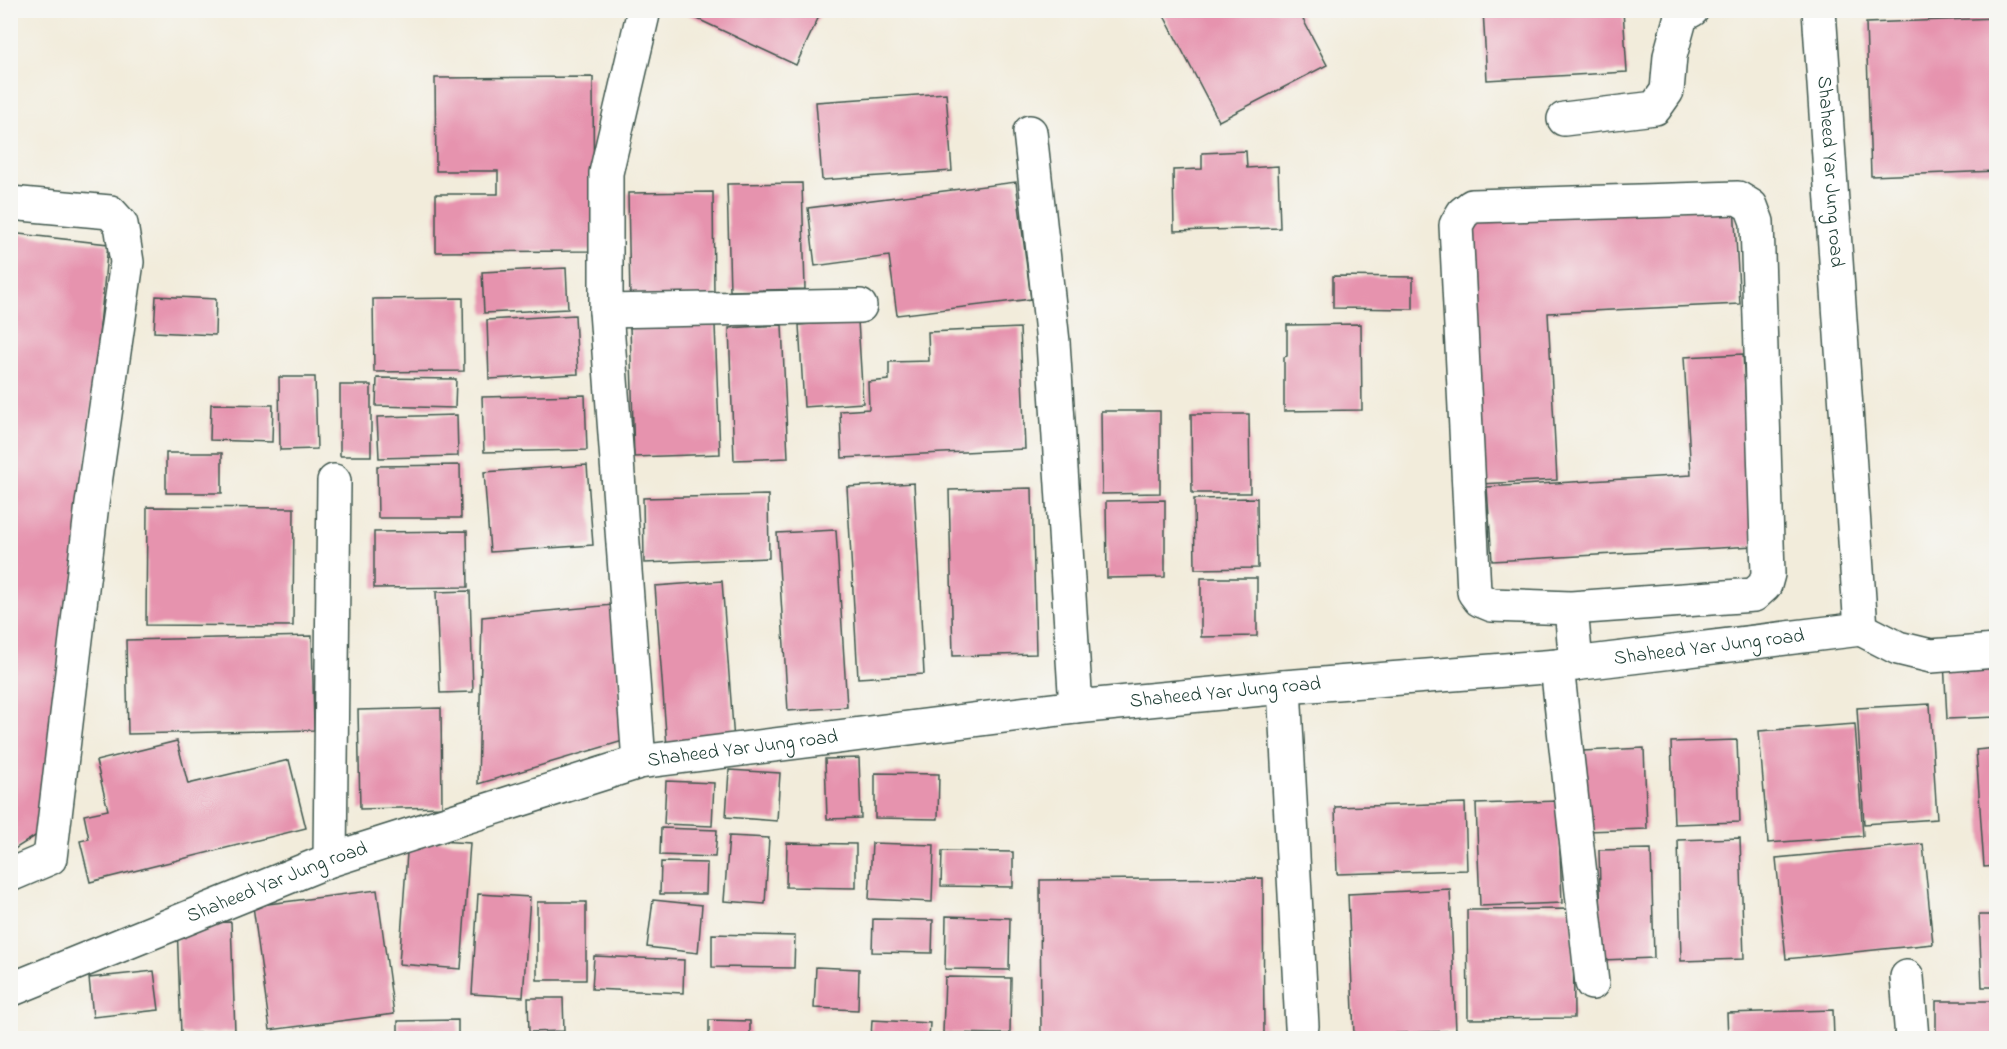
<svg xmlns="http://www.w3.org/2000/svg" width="2007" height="1049" font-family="'Indie Flower',sans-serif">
<rect width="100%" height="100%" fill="#f6f6f2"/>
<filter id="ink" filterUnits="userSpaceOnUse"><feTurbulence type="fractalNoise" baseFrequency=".0167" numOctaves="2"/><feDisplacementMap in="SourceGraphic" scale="12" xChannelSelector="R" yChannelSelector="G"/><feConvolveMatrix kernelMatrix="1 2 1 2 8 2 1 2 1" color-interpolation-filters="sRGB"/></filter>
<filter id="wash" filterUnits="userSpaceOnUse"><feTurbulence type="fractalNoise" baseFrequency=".008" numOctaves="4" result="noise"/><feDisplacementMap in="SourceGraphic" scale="24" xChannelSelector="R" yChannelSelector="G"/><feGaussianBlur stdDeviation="1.35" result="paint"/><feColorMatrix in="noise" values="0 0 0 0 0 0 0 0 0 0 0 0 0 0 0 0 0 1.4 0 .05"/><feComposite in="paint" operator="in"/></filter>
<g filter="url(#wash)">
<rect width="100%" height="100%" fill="#f2ecdb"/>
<g id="blocks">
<path fill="#e693ae" d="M 688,10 L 822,10 L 796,65 L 687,14 Z
M 1161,10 L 1298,10 L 1327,65 L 1219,121 Z
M 1483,10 L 1623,10 L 1627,72 L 1487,80 Z
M 1996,18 L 1996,171 L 1871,176 L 1866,23 Z
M 593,77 L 594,251 L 436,252 L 436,194 L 498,194 L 498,171 L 436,171 L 435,78 Z
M 946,93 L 952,171 L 822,180 L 816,102 Z
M 1246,151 L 1247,168 L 1278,166 L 1280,228 L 1174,231 L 1173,170 L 1202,169 L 1202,153 Z
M 1016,182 L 1031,299 L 897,315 L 889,256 L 815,266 L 808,208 Z
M 802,183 L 805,289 L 730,291 L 727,184 Z
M 713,192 L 714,298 L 630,299 L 628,193 Z
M 1734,206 L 1740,304 L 1548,313 L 1557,480 L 1480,484 L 1468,219 Z
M 10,233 L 108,244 L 51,826 L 10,852 Z
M 566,268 L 568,309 L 484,313 L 482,272 Z
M 1333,276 L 1413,277 L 1413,309 L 1333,308 Z
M 156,296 L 216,299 L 215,335 L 154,332 Z
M 463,298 L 464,371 L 374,372 L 373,299 Z
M 575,315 L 578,374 L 489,379 L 487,320 Z
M 858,321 L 863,403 L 804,407 L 799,325 Z
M 1361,324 L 1362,410 L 1284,411 L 1284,357 L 1287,356 L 1287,325 Z
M 715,325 L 720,454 L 634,457 L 630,327 Z
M 782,325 L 788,458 L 734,460 L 729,328 Z
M 1020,328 L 1025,449 L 842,458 L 840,411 L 869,409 L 868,382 L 889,380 L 889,362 L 929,361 L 928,332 Z
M 1743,354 L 1754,546 L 1492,561 L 1487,487 L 1691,475 L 1684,357 Z
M 279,377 L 315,377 L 317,449 L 280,450 Z
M 377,378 L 456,379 L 455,408 L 376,406 Z
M 340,385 L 371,385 L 371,456 L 340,456 Z
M 585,395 L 587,450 L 484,452 L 482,397 Z
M 211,404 L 273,405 L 272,442 L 210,440 Z
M 1101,411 L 1160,411 L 1160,493 L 1102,494 Z
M 1191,414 L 1249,414 L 1250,493 L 1192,493 Z
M 457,415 L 458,456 L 379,458 L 377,417 Z
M 166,453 L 222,453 L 222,493 L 166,493 Z
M 460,465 L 461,518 L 378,518 L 377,466 Z
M 587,465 L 593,545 L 490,552 L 484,472 Z
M 914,483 L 924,674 L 858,678 L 847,487 Z
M 1032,488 L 1036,654 L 953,656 L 949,490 Z
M 768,495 L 769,558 L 644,563 L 643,498 Z
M 1257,498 L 1258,568 L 1195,569 L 1194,499 Z
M 1165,500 L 1165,577 L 1107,578 L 1106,501 Z
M 147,507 L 294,508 L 293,626 L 146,625 Z
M 836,530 L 847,707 L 788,711 L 777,533 Z
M 467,531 L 468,587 L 374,588 L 374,532 Z
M 1201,578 L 1257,578 L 1257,636 L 1201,637 Z
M 722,581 L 734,741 L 667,747 L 655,586 Z
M 470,591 L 473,692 L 440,693 L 436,592 Z
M 613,605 L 623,741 L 478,784 L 482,617 Z
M 312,636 L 314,730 L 128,734 L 126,640 Z
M 1996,658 L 1996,717 L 1947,719 L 1944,661 Z
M 1930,704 L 1937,819 L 1864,824 L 1857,708 Z
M 441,708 L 442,807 L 360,809 L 358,710 Z
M 1855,724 L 1863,836 L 1768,843 L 1759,731 Z
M 1737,740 L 1740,822 L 1674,824 L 1671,742 Z
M 177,741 L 188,784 L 289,760 L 306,828 L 90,882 L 80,841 L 89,839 L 84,815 L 108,810 L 96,761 Z
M 1644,748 L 1647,829 L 1586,831 L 1583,751 Z
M 1996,748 L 1996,866 L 1984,867 L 1976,750 Z
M 859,758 L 861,818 L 827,819 L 825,759 Z
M 729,770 L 780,773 L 777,821 L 726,817 Z
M 875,773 L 939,774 L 938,819 L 875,818 Z
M 666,781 L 714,783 L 712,826 L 664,824 Z
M 1558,801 L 1562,903 L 1480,906 L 1476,804 Z
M 1465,803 L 1467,870 L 1337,874 L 1335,807 Z
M 661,828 L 717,830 L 715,857 L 660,855 Z
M 729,836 L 769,838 L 765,904 L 724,901 Z
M 1740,838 L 1744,959 L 1681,961 L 1678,840 Z
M 408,839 L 470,843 L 461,969 L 399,964 Z
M 787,843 L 856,844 L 856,888 L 786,887 Z
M 872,843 L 934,845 L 932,902 L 869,899 Z
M 1923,844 L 1933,944 L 1786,959 L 1776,858 Z
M 1651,849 L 1654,958 L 1602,960 L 1599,850 Z
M 942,851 L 1013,852 L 1013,887 L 941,886 Z
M 661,862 L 707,863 L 706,894 L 660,894 Z
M 1263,878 L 1264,1038 L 1041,1038 L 1040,880 Z
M 1450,889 L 1456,1031 L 1354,1035 L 1348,894 Z
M 377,890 L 394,1014 L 270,1030 L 253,906 Z
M 478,894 L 530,897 L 523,997 L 472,994 Z
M 653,900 L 702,905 L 698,953 L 647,947 Z
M 537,902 L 586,902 L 586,980 L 537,980 Z
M 1573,909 L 1574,1018 L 1468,1019 L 1467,910 Z
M 1979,915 L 1996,915 L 1996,987 L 1982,987 Z
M 946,916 L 1010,918 L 1009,970 L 945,969 Z
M 873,919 L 933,920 L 932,953 L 872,952 Z
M 231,922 L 235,1032 L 181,1034 L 177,924 Z
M 712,934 L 795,936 L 794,968 L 712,967 Z
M 594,956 L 684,960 L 683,993 L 592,989 Z
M 816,967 L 859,969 L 858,1010 L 814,1008 Z
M 154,971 L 159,1010 L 93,1017 L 89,978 Z
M 945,977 L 1011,978 L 1010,1034 L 943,1033 Z
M 528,998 L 563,998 L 564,1031 L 529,1032 Z
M 1936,1001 L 1996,1001 L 1996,1038 L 1936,1038 Z
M 1833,1010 L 1834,1038 L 1728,1038 L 1727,1013 Z
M 458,1020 L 458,1038 L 398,1038 L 398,1021 Z
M 709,1020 L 750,1021 L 750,1038 L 709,1038 Z
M 872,1020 L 930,1023 L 929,1038 L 871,1038 Z"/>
</g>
</g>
<g filter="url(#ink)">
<use href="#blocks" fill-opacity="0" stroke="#3f574d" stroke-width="1.5"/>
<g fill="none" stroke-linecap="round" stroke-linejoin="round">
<defs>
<g id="minor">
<path id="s1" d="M 1819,10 L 1861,629"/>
<path d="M 1564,119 L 1655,108 L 1667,91 L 1670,56 L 1681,16 L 1692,10"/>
<path d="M 1030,132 L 1053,342 L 1076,707"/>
<path d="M 10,203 L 110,212 L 121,224 L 127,262 L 92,504 L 50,858 L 10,875"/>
<path d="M 606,311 L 860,306"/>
<path d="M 1571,608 L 1492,605 L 1480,600 L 1474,592 L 1456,225 L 1463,213 L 1472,206 L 1738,198 L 1751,206 L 1757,222 L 1768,574 L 1765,585 L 1754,595 L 1571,608 L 1576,664"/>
<path d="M 1861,629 L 1898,648 L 1931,656 L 1996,651"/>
<path d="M 1557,666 L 1592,983"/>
<path d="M 1284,687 L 1302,1026"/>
<path d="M 639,762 L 606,311 L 606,173 L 644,10"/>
<path d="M 330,860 L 334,481"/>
<path d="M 1907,977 L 1912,1038"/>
<path id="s2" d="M 10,990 L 330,860 L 639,762 L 1076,707 L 1284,687 L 1557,666 L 1861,629"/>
</g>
</defs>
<use href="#minor" stroke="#3f574d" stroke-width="36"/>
<use href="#minor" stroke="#fff" stroke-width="33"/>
</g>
</g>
<g text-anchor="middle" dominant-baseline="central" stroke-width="4.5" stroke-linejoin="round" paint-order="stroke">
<g font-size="20" fill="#1f3d34" stroke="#f6f6f2">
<text stroke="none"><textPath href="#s1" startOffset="162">Shaheed Yar Jung road</textPath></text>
<text stroke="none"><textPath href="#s2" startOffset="1746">Shaheed Yar Jung road</textPath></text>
<text stroke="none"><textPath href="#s2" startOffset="1260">Shaheed Yar Jung road</textPath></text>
<text stroke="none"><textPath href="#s2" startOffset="774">Shaheed Yar Jung road</textPath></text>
<text stroke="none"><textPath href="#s2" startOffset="288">Shaheed Yar Jung road</textPath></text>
</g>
</g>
<rect width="2007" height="1049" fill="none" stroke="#f6f6f2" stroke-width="36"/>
</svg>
